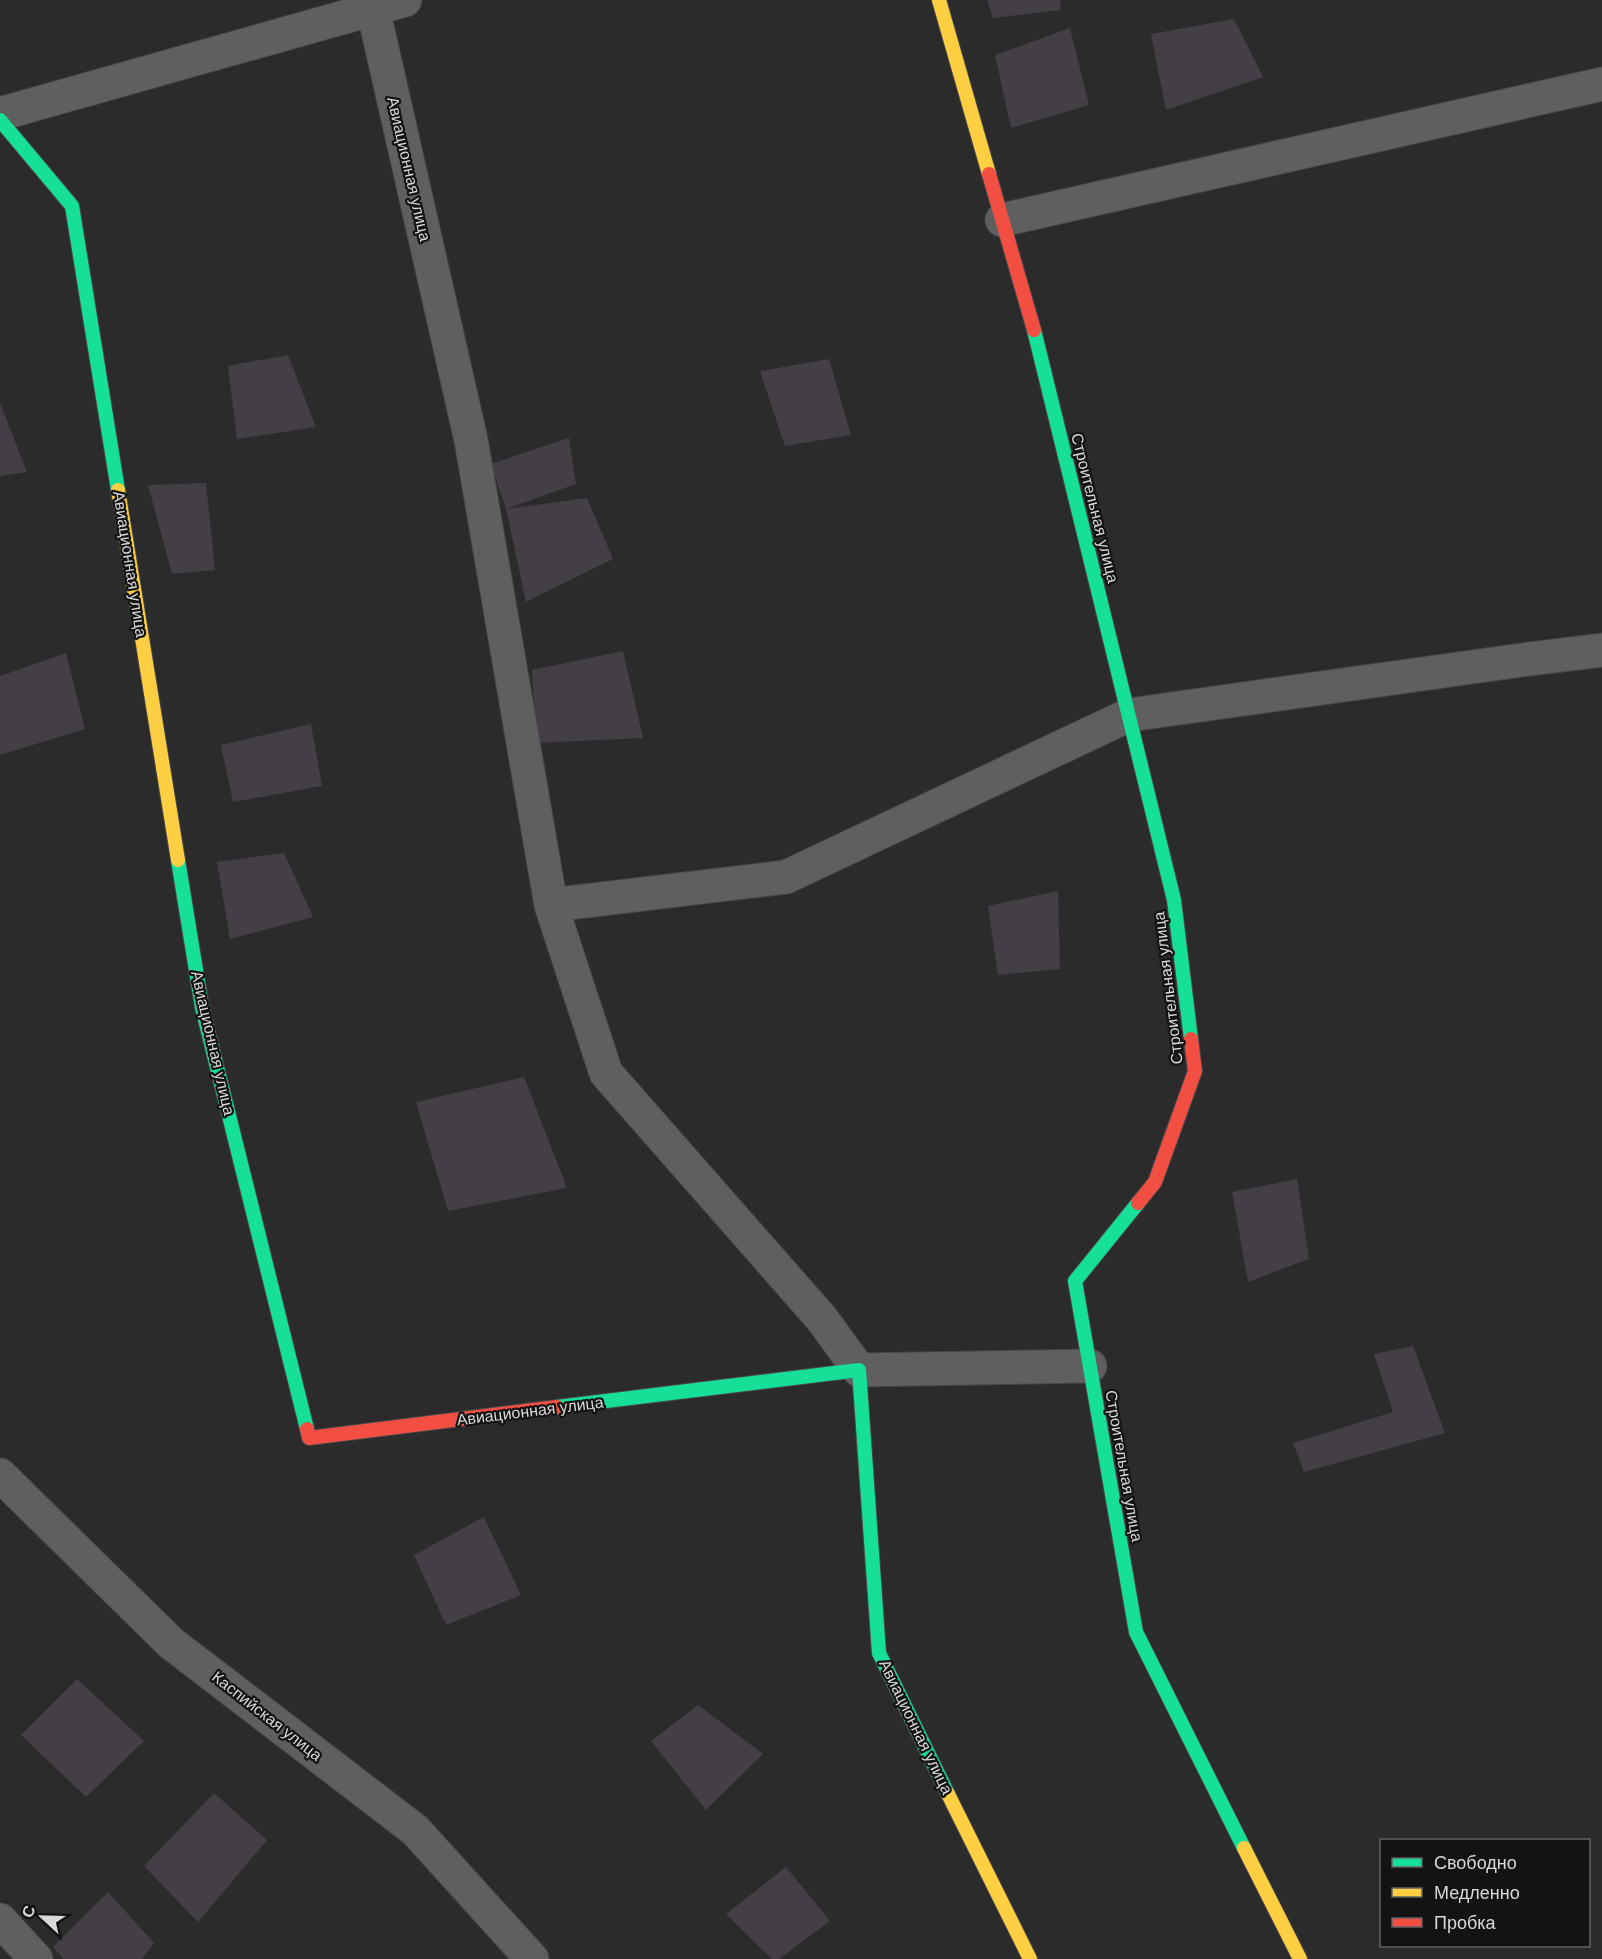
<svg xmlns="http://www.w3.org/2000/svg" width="1602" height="1959" font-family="Arial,sans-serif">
<rect width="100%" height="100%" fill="#2c2b2c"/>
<path fill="#443e47" d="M 987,0 L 1060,0 L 1061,10 L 993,18 Z
M 1234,19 L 1263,77 L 1166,110 L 1151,34 Z
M 1070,28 L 1089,105 L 1011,128 L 995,55 Z
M 288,355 L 316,427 L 237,439 L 228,366 Z
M 829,359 L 851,435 L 785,446 L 760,371 Z
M 0,403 L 27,472 L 0,476 Z
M 569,438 L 576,484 L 506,509 L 491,464 Z
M 206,483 L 215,570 L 172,574 L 148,485 Z
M 587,498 L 613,559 L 526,602 L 506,509 Z
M 623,651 L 643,738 L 536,743 L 532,670 Z
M 66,653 L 85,729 L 0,755 L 0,676 Z
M 311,724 L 322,786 L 233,802 L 221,745 Z
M 284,853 L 313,917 L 230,939 L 217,862 Z
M 1058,891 L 1060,969 L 998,975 L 988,906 Z
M 524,1077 L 567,1188 L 448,1211 L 416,1102 Z
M 1297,1179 L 1309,1259 L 1248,1282 L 1232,1192 Z
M 1413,1346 L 1445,1433 L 1304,1472 L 1293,1443 L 1393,1412 L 1374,1354 Z
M 484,1517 L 521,1595 L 446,1625 L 414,1555 Z
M 77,1679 L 144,1741 L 86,1797 L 21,1735 Z
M 698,1705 L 763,1754 L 706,1810 L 651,1741 Z
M 214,1793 L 267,1840 L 198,1922 L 144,1866 Z
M 786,1867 L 830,1921 L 779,1959 L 772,1959 L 726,1914 Z
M 108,1892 L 154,1943 L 142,1959 L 64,1959 L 53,1947 Z"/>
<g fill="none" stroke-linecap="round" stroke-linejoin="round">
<defs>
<path id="street" d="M 373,9 L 471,440 L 551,905 L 606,1073 L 822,1319 L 859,1370 L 1090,1366
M 0,114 L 405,0
M 1002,220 L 1602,84
M 551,905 L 786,877 L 1129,715 L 1522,660 L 1602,650
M 0,1475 L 171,1643 L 415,1830 L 532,1959
M 0,1920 L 36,1959"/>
<path id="fast" d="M 0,120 L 72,206 L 118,490
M 1034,330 L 1174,900 L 1191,1039
M 178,860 L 202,1007 L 307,1429
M 1138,1203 L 1075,1281 L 1136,1632 L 1244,1848
M 557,1407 L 859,1370 L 879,1653 L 948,1794"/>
<path id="slow" d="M 939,0 L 989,174
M 118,490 L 178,860
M 948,1794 L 1030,1959
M 1244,1848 L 1300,1959"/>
<path id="jam" d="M 989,174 L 1034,330
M 1138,1203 L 1155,1182 L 1195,1071 L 1191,1039
M 307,1429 L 309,1438 L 557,1407"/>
</defs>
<use href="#street" stroke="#484748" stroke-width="35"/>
<use href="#fast" stroke="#484748" stroke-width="16"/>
<use href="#slow" stroke="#484748" stroke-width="16"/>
<use href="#jam" stroke="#484748" stroke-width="16"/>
<use href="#street" stroke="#605f60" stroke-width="33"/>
<use href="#fast" stroke="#16e098" stroke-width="14"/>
<use href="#slow" stroke="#ffcf43" stroke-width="14"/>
<use href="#jam" stroke="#f24e42" stroke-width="14"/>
</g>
<g text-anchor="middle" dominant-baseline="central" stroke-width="4.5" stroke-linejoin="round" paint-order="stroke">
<g font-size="16" fill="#d9d8da" stroke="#141314">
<text transform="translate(409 169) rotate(77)">Авиационная улица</text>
<text transform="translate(1095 508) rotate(76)">Строительная улица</text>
<text transform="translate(130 564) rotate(81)">Авиационная улица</text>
<text transform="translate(1168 988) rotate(-97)">Строительная улица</text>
<text transform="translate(213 1043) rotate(77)">Авиационная улица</text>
<text transform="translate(530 1411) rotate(-7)">Авиационная улица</text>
<text transform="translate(1124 1466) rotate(80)">Строительная улица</text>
<text transform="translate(267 1716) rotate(38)">Каспийская улица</text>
<text transform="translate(916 1727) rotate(64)">Авиационная улица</text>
</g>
</g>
<rect x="1380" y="1839" width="210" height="108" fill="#141314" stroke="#636263" stroke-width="1.5"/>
<rect x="1392" y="1858" width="30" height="9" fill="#16e098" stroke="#636263" stroke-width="1.5"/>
<text x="1434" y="1869" font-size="18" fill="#d9d8da">Свободно</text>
<rect x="1392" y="1888" width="30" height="9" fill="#ffcf43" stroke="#636263" stroke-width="1.5"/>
<text x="1434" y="1899" font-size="18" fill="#d9d8da">Медленно</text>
<rect x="1392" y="1918" width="30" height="9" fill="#f24e42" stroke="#636263" stroke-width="1.5"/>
<text x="1434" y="1929" font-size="18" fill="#d9d8da">Пробка</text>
<g transform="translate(42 1917) rotate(292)" stroke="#141314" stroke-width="4.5" paint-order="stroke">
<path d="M0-4.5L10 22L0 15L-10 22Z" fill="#d9d8da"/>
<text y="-9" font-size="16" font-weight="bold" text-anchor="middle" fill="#d9d8da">С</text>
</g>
</svg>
